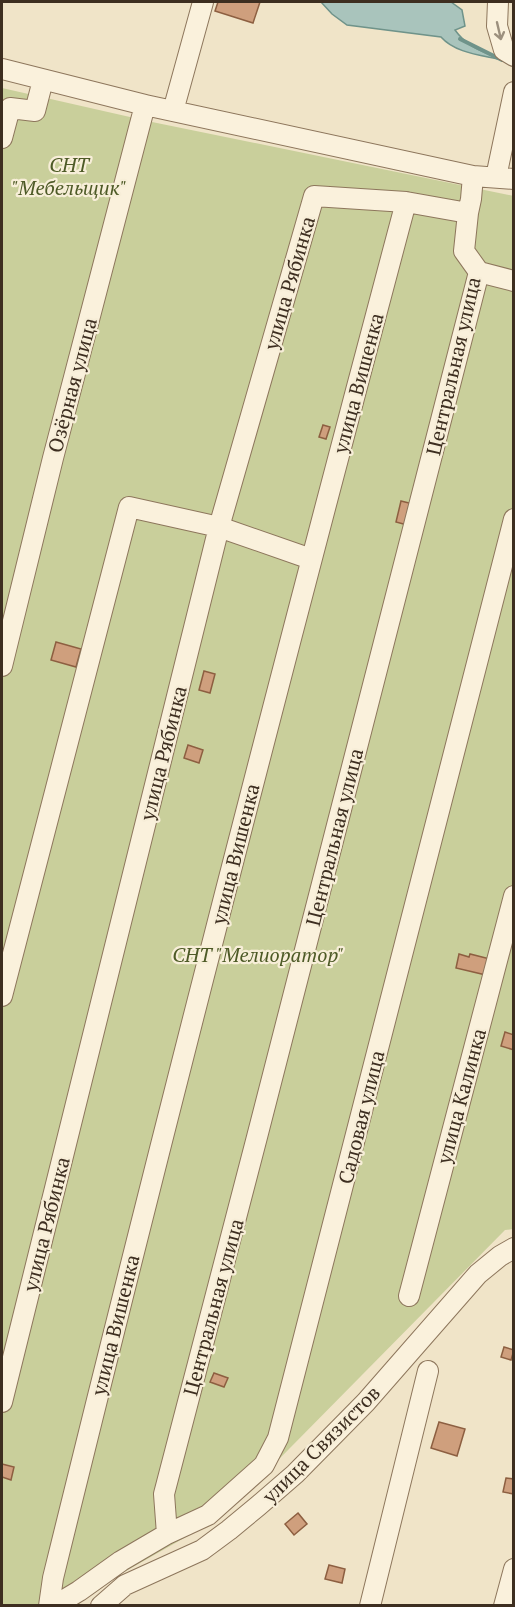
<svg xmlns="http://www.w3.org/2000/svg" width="515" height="1607" font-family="'PT Serif',serif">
<rect width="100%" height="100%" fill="#f0e4c8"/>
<path fill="#c9cf9b" d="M 2,88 L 152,122 L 514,196 L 513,1229 L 505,1230 L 223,1516 L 87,1593 L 79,1605 L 2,1606 Z"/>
<path fill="#a9c4bc" stroke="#6f938a" stroke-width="1.5" d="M 321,2 L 451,2 L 462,10 L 465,26 L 455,30 C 468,48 482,51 502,60 C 481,55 455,53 441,37 L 347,25 L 332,14 Z"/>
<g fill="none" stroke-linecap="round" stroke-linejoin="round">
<path stroke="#6f938a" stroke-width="4" d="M 460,39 L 502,60"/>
</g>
<path fill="#cf9f7d" stroke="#8d5f41" stroke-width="1.5" d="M 218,2 L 260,2 L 253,23 L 215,11 Z
M 323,425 L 330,427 L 326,439 L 319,437 Z
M 401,501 L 417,505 L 411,526 L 396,522 Z
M 56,642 L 81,649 L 76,667 L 51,660 Z
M 204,671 L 215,674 L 210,693 L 199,690 Z
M 188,745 L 203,750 L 199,763 L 184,758 Z
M 459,954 L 469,957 L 470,954 L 490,959 L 486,975 L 456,968 Z
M 505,1032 L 514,1035 L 514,1050 L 501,1046 Z
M 504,1347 L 514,1350 L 511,1360 L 501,1357 Z
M 214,1373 L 228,1378 L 224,1387 L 210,1382 Z
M 439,1422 L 465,1429 L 457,1456 L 431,1448 Z
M 2,1464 L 14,1467 L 11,1480 L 2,1477 Z
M 506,1478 L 514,1479 L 514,1494 L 503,1492 Z
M 298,1513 L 307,1524 L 294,1535 L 285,1524 Z
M 329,1565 L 345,1569 L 342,1583 L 325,1579 Z"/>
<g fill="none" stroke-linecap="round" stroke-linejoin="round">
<defs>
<path id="minor" d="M 498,2 L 497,26 L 504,50 L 514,56
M 2,69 L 145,105 L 473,176 L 514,179
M 173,111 L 203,2
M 2,138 L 10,108 L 35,111 L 43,80
M 496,177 L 514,92
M 479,272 L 514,281
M 2,666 L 53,458 L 145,105
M 2,996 L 129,507 L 219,527 L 311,559
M 409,1296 L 514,896
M 2,1402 L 219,527 L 314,196 L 406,202
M 167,1534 L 164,1494 L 257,1137 L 479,272 L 464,251 L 468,213
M 49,1606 L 53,1578 C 166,1118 284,660 406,202 L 468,213 L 471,199 L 473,176
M 54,1606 L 79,1591 L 121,1561 L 167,1534 L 208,1515 L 264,1465 L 278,1438 L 514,519
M 101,1606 L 125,1585 L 202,1550 L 229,1530 L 258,1506 L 295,1474 L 366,1402 L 478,1274 L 500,1256 L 514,1248
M 370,1606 L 428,1371
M 504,1606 L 514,1569"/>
</defs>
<use href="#minor" stroke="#8d765c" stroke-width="22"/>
<use href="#minor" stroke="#faf1dc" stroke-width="20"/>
</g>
<defs><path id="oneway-shaft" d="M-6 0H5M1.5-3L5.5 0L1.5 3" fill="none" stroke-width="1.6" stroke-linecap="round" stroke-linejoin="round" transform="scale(1.5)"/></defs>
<use stroke="#9c907e" href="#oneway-shaft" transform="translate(499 31) rotate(77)"/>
<g text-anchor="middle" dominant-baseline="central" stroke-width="4.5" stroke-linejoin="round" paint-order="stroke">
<g font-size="20" font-style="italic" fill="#4d5a26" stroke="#f7eed8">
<text x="69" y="164">СНТ<tspan x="69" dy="23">"Мебельщик"</tspan></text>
<text x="258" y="954">СНТ "Мелиоратор"</text>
</g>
<g font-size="20" fill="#3d2e20" stroke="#f7eed8">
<text transform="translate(289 283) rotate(-74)">улица Рябинка</text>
<text transform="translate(453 366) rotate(-77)">Центральная улица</text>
<text transform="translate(358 383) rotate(-75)">улица Вишенка</text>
<text transform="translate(72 385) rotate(-75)">Озёрная улица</text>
<text transform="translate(163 753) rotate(-76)">улица Рябинка</text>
<text transform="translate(334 837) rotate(-76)">Центральная улица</text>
<text transform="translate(235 854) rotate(-76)">улица Вишенка</text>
<text transform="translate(461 1096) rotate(-75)">улица Калинка</text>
<text transform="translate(361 1117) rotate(-76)">Садовая улица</text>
<text transform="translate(46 1224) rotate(-76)">улица Рябинка</text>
<text transform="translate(213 1307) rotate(-75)">Центральная улица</text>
<text transform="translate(115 1325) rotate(-76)">улица Вишенка</text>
<text transform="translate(321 1444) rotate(-45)">улица Связистов</text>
</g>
</g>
<rect width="515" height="1607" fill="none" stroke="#3d2e20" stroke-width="6"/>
</svg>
